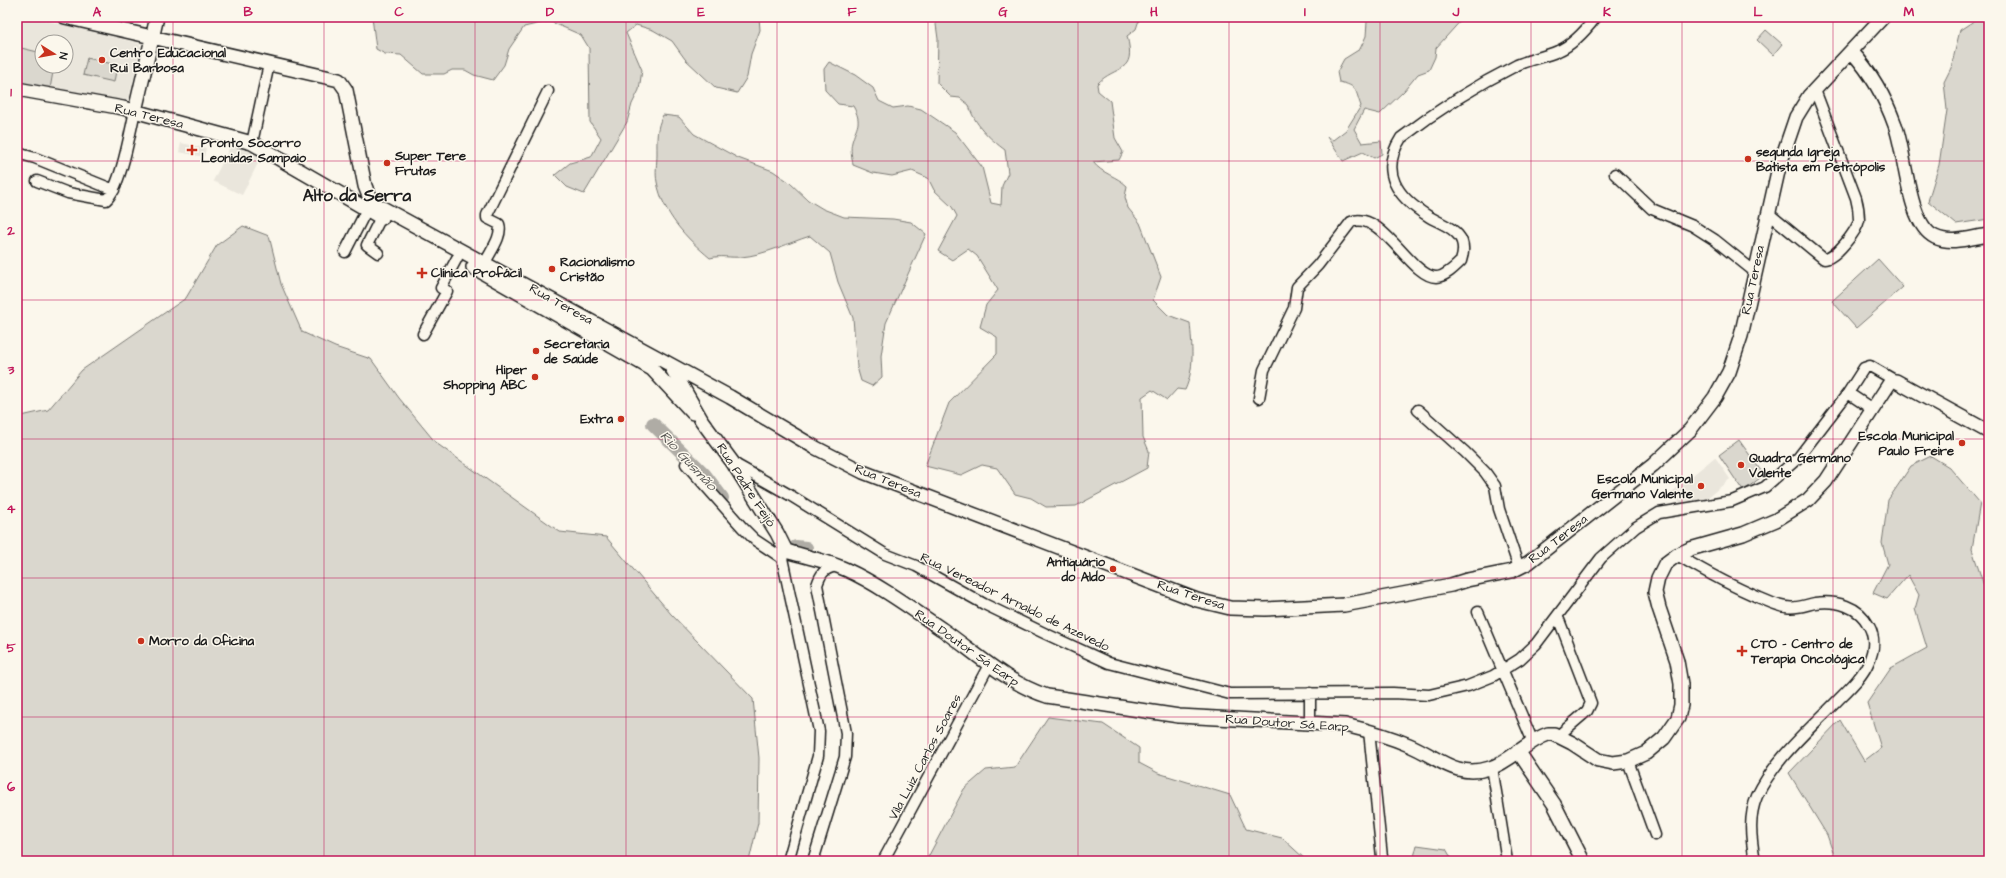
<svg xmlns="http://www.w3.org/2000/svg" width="2006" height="878" font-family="'Architects Daughter',sans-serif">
<rect width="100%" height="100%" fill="#fbf7ec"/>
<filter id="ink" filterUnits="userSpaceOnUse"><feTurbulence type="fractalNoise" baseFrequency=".025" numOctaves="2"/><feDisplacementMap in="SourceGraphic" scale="8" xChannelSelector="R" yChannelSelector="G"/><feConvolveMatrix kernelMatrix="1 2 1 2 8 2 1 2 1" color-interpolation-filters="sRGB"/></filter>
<g filter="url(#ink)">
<path fill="#eae6dc" d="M 17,17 L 32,17 L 139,43 L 141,47 L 128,101 L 50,89 L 54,66 L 66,66 L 66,42 L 42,42 L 42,53 L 17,47 Z
M 181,143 L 206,148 L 204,157 L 179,152 Z
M 232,143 L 261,157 L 242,195 L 213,181 Z
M 1715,457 L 1730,479 L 1701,503 L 1692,505 L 1688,500 L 1681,505 L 1672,492 Z"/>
<path fill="#dad7ce" stroke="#7b7a75" d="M 372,17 L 759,17 L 760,30 L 751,54 L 747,77 L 737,93 L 716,88 L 685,59 L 672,41 L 653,30 L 636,25 L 626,33 L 642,70 L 639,90 L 632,104 L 627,122 L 584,194 L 567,187 L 555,175 L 570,163 L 591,157 L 601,138 L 590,122 L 589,48 L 581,35 L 549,21 L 524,27 L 509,49 L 504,65 L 493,80 L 474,75 L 465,70 L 452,70 L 444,74 L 423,74 L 401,55 L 385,54 L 376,49 Z
M 935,17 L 1140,17 L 1136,29 L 1127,36 C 1137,75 1116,64 1097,84 L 1098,91 L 1110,101 L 1115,138 L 1123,152 L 1119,160 L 1093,162 C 1102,174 1117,176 1127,186 L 1125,197 L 1128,208 L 1140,223 L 1161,277 L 1153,300 L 1168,315 L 1190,323 C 1192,346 1195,368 1185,390 L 1177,389 L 1167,400 L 1152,390 L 1142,397 L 1143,437 L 1149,451 L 1147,468 L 1076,506 L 1046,507 L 1031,498 L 1015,494 L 997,468 L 982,465 L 961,475 L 925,466 L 949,403 L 997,354 L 997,337 L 980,327 L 986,305 L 998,290 L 977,256 L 968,249 L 952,260 L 938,251 L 957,216 L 952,207 L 934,190 L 928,178 L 912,171 L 892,176 L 873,173 L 853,165 C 852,158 850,149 852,142 C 856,126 863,124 853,106 L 838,104 L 825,90 L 824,69 L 829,62 L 855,75 L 873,88 L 879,101 L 893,108 L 908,106 L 921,109 L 955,132 L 982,167 L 991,203 L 1001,205 L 1002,186 L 1008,173 L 1005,150 C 990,139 973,123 969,105 L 960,98 L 951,97 L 937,83 L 938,39 Z
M 1364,17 L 1464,17 L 1436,48 L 1435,57 L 1429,70 L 1418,74 L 1404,91 L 1380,114 L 1364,110 L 1354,129 L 1362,143 L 1381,141 L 1382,154 L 1374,158 L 1363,152 L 1343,161 L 1327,137 L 1333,140 L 1346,130 L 1361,106 C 1355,90 1358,86 1339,82 L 1337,72 L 1344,59 L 1360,49 L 1366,36 L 1367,22 Z
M 1980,17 L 1989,17 L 1989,219 L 1956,224 L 1928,201 L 1939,165 L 1947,110 L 1944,82 L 1951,68 L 1960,30 Z
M 1766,30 L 1782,44 L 1773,55 L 1757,40 Z
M 17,47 L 42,53 L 42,66 L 54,66 L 50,89 L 17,82 Z
M 87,58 L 117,65 L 114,82 L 83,75 Z
M 663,115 L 679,117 L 694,134 L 738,158 L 773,171 L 789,182 L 808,200 L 823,209 L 844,217 L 893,219 L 911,222 L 926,234 L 886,323 L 881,356 L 882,377 L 872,386 L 861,381 L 857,367 L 853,318 L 838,282 L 830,253 L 810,236 C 788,243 765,255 741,257 C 730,258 721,255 710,258 C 686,238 663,214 657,182 C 655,173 657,163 657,154 C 657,138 656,129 663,115 Z
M 243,226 L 269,236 L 281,284 L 302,332 L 335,347 L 371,359 L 399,398 L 436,443 L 560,532 L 606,537 L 671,614 L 753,699 L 759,758 L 758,823 L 749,861 L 17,861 L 17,417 L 48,410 L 82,370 L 186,298 L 217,245 Z
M 1878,259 L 1903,287 L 1856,328 L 1832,301 Z
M 1739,440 L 1764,475 L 1743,491 L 1719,455 Z
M 1931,456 L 1949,467 L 1980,503 L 1972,549 L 1985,589 L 1989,594 L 1989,861 L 1836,861 L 1827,835 L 1789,773 L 1840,720 L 1864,761 L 1881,748 L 1867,703 L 1891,668 L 1927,648 L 1915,609 L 1919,595 L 1908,575 L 1887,599 L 1873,593 L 1888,564 L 1882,543 L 1888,500 L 1911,466 Z
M 1048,717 L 1103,724 L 1139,748 L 1139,763 L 1158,773 L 1230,795 L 1246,829 L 1282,838 L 1306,860 L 1344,861 L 926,861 L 964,789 L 986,770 L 1015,767 Z
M 1417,845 L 1446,849 L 1453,861 L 1413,861 Z"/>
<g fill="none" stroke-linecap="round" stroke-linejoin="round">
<path stroke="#afaca5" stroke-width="14" d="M 653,424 L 704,474 L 722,498
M 796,547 L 806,548"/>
<defs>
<path id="minor" d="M 252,143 L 269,64
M 17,153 L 35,158 L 114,190
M 1615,174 L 1652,209 L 1693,226 L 1715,240 L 1755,272
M 37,181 L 68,193 L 106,200 C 121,187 130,132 135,111
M 1768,213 L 1824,259 C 1835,259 1857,231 1859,220 C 1859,212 1858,205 1856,198 L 1815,90
M 345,252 L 367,209
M 378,253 L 367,245 L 381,217
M 485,263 C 490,252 503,236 499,224 L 487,218 L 487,215 L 548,91
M 423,334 L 447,291 L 441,288 L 457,258
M 1848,393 L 1872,409
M 1259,398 L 1264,370 L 1294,308 L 1297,287 L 1318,265 L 1351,222 C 1381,209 1411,277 1436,277 C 1445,277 1455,267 1461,261 C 1464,252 1465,243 1458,235 C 1451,226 1437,222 1428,216 C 1397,197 1379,172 1401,138 C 1436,111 1477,85 1517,65 C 1530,59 1545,57 1558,51 C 1573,45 1586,30 1596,17
M 1418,410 L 1465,452 L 1485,472 L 1495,486 L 1499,509 L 1519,568
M 733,463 L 788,494 L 885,554 L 916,566 L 984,604 L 1044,633 L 1109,663 L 1230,694 L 1393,693 L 1429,695 L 1468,686 L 1493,676 L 1520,659 L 1536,644 L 1601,558 L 1636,527 L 1659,513 L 1732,501 L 1765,487 L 1798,458 L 1848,393 L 1864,368 L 1870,366 L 1896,381
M 686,464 L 742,527 L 755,540 L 782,558
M 786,551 L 782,558 L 819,731 L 818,756 L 788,861
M 1677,555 C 1704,571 1731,586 1760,598 C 1768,601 1777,606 1786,607 C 1797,609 1805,605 1815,603 C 1836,600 1859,606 1869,626 C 1875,637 1874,650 1869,661 C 1863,676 1850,688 1839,699 C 1811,728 1775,758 1757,796 C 1748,817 1751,839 1755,861
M 1478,612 L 1533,742
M 1310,723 L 1310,693
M 1369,731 L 1382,857
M 1558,736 L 1587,711 L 1591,703 L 1559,620
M 1628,761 L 1655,835
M 1492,767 L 1507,861
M 813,861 L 845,757 L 846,733 L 817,585 C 821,573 824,569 836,566
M 883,861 L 989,665"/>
<path id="major" d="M 65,17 L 339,80 L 346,90 L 365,186 L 369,196 L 377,205 L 730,397 L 816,448 L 863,472 L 1197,600 L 1230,608 L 1265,609 L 1344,605 L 1451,585 L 1467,580 L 1512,571 L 1528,563 L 1653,465 L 1690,430 L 1715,397 L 1729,372 L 1741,336 L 1779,167 L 1796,117 L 1809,96 L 1883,17
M 1852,52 C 1872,74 1885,97 1895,125 C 1906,153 1907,224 1935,237 C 1952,245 1972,237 1989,235
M 17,89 L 123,108 L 252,143 L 382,218
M 135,111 L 157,17
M 473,267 L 652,369 L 693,413
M 670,365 L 702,421 L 733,463 L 777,533 L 786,551 C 807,557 828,561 847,570 C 878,584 915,611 943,630 C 977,654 1007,683 1047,696 L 1179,716 L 1345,725 C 1366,730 1388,736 1409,745 C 1438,757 1456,779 1490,768 C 1510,762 1527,741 1548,734 L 1554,734 L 1572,743 L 1598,760 L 1613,763 L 1628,761 L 1646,753 L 1664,738 L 1678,718 L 1681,705 L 1681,684 L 1677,661 L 1659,608 L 1655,592 L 1658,578 L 1665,564 L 1677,555 L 1690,549 L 1743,534 L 1776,520 L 1808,500 L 1826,481 L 1891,381 L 1896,381 L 1989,432
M 1518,751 L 1554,804 L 1583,861"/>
</defs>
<use href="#minor" stroke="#1c1c1c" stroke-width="13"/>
<use href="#major" stroke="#1c1c1c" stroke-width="16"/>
<use href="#minor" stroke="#fbf7ec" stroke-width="10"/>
<use href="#major" stroke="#fbf7ec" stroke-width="13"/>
</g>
</g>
<path fill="none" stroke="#c2185b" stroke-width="1" stroke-opacity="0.55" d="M 173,17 L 173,861M 324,17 L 324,861M 475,17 L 475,861M 626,17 L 626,861M 777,17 L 777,861M 928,17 L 928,861M 1078,17 L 1078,861M 1229,17 L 1229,861M 1380,17 L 1380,861M 1531,17 L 1531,861M 1682,17 L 1682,861M 1833,17 L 1833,861M 17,161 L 1989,161M 17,300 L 1989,300M 17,439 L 1989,439M 17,578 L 1989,578M 17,717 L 1989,717"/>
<g fill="#c8321e" stroke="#fbf7ec" stroke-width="1.5">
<circle cx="102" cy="60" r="4"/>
<path d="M190 144h4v4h4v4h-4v4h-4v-4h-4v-4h4z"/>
<circle cx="1748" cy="159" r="4"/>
<circle cx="387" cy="163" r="4"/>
<circle cx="552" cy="269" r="4"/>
<path d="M420 267h4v4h4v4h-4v4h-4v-4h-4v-4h4z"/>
<circle cx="536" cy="351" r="4"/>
<circle cx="535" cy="377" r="4"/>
<circle cx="621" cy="419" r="4"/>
<circle cx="1962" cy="443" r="4"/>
<circle cx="1741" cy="465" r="4"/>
<circle cx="1701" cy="486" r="4"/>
<circle cx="1113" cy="569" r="4"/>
<circle cx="141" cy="641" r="4"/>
<path d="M1740 645h4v4h4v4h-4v4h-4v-4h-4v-4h4z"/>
</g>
<g text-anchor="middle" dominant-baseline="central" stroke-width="3" stroke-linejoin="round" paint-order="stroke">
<g font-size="13" font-weight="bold" fill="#1c1c1c" stroke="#fbf7ec" text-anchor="start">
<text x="110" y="53">Centro Educacional<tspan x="110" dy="15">Rui Barbosa</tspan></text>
<text x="201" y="143">Pronto Socorro<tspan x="201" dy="15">Leonidas Sampaio</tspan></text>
<text x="1756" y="152">segunda Igreja<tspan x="1756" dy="15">Batista em Petrópolis</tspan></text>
<text x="395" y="156">Super Tere<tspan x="395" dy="15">Frutas</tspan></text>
<text x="560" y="262">Racionalismo<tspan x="560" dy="15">Cristão</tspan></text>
<text x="431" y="273">Clínica Profácil</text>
<text x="544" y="344">Secretaria<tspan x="544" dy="15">de Saúde</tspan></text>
<text x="527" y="370" text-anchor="end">Hiper<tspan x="527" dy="15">Shopping ABC</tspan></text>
<text x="613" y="419" text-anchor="end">Extra</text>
<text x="1954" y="436" text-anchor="end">Escola Municipal<tspan x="1954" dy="15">Paulo Freire</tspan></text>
<text x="1749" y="458">Quadra Germano<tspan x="1749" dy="15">Valente</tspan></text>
<text x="1693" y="479" text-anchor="end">Escola Municipal<tspan x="1693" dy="15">Germano Valente</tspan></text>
<text x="1105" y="562" text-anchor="end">Antiquário<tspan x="1105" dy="15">do Aldo</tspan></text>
<text x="149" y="641">Morro da Oficina</text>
<text x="1751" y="644">CTO - Centro de<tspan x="1751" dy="15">Terapia Oncológica</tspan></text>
</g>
<g font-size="13" fill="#1c1c1c" stroke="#fbf7ec">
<text transform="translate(149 116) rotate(14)">Rua Teresa</text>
<text transform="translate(1753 280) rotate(-78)">Rua Teresa</text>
<text transform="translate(561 304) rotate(29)">Rua Teresa</text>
<text transform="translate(888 481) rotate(22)">Rua Teresa</text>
<text transform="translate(746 485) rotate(57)">Rua Padre Feijó</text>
<text transform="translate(1558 539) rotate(-38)">Rua Teresa</text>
<text transform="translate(1191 595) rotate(18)">Rua Teresa</text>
<text transform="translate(1015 602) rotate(26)">Rua Vereador Arnaldo de Azevedo</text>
<text transform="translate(967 648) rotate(35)">Rua Doutor Sá Earp</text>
<text transform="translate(1287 723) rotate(4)">Rua Doutor Sá Earp</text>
<text transform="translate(925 757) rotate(-62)">Vila Luiz Carlos Soares</text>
</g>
<g font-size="14" font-style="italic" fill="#575653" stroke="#fbf7ec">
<text transform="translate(688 461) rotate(47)">Rio Gusmão</text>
</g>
<g font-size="17" font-weight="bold" fill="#1c1c1c" stroke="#fbf7ec">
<text x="357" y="196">Alto da Serra</text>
</g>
</g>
<rect width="2006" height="878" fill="none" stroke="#fbf7ec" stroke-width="44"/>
<g transform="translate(54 54) rotate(101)"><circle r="19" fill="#fbf7ec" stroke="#a29f99"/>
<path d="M0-3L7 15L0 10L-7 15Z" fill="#c8321e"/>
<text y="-6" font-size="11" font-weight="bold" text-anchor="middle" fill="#1c1c1c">N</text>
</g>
<rect x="22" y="22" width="1962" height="834" fill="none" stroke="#c2185b" stroke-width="1.5"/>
<g font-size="13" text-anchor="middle" font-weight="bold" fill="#c2185b">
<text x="97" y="16">A</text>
<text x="248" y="16">B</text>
<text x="399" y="16">C</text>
<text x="550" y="16">D</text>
<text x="701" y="16">E</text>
<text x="852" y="16">F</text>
<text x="1003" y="16">G</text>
<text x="1154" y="16">H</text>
<text x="1305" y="16">I</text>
<text x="1456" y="16">J</text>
<text x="1607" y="16">K</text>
<text x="1758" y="16">L</text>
<text x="1909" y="16">M</text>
<text x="11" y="96">1</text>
<text x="11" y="235">2</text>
<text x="11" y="374">3</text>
<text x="11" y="513">4</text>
<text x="11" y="652">5</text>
<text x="11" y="791">6</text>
</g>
</svg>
